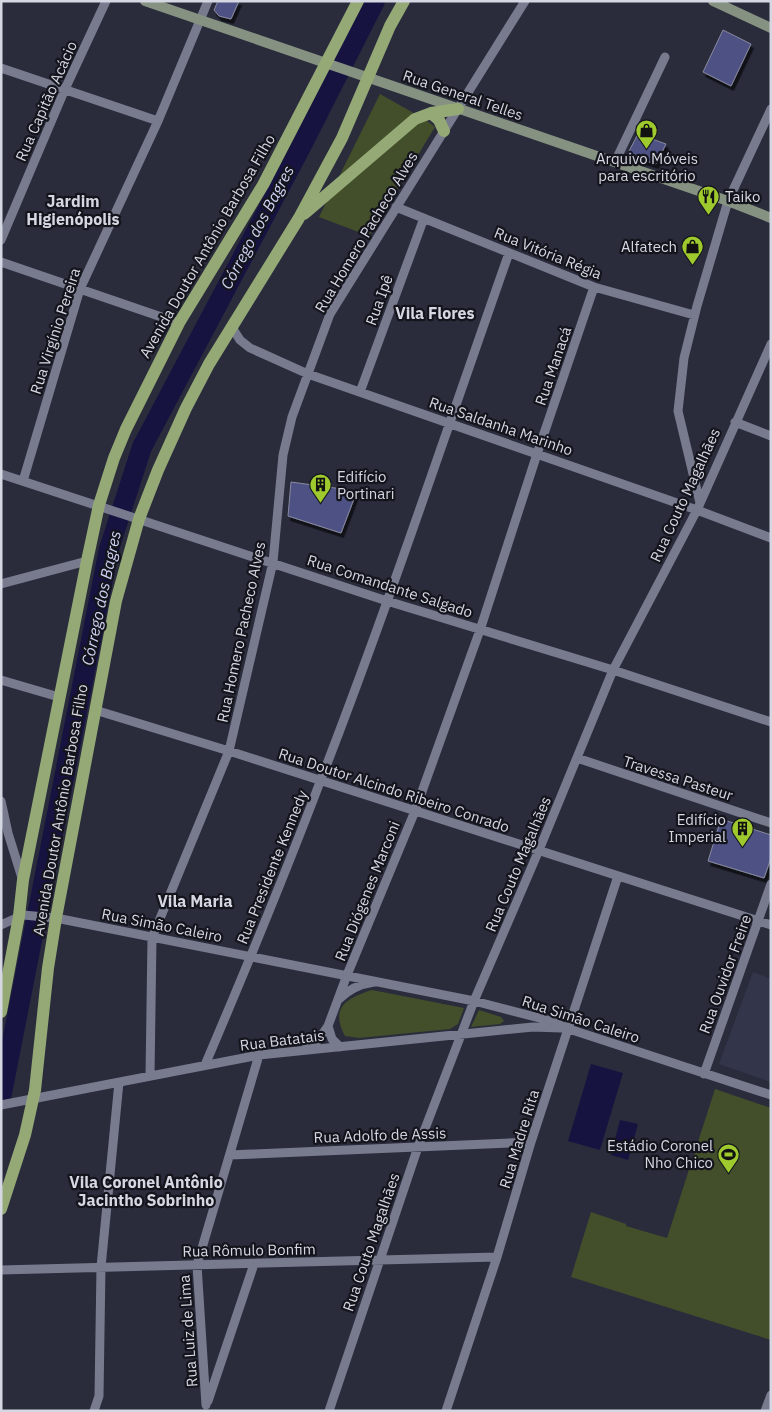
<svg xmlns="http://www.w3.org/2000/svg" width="772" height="1412" font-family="'IBM Plex Sans',sans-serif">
<defs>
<filter id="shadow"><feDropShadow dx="2.5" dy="4.5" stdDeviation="0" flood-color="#0009"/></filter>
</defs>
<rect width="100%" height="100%" fill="#2a2c3c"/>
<path fill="#33354b" d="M 753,972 L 771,979 L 771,1082 L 719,1064 Z"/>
<path fill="#424f2a" d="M 380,94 L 426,120 L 435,127 L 369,236 L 319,217 Z
M 372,990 L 464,1008 L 458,1024 L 450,1029 L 359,1038 L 345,1036 C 330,1008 346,998 372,990 Z
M 479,1010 L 501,1017 L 504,1021 L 500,1024 L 471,1027 Z
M 715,1089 L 771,1108 L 771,1340 L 571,1277 L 591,1212 L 626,1224 L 626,1226 L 667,1238 Z"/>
<path fill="#161340" d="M 591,1064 L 623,1073 L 600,1150 L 568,1141 Z
M 620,1120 L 638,1124 L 628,1160 L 611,1155 Z"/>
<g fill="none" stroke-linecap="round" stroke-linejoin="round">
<path stroke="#161340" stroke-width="20" d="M 1,1098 L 109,549 L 142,447 L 302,145 L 375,1"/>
</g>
<path fill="#4e5183" stroke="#888a9e" filter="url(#shadow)" d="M 218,1 L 239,1 L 231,19 L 219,16 L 214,10 Z
M 723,30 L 751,44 L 731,86 L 703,72 Z
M 638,134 L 666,144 L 656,164 L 627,155 Z
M 291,482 L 357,491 L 341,533 L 288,516 Z
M 721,819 L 771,835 L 771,858 L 764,878 L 708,861 Z"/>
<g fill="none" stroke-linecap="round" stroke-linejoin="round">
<path stroke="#787b8e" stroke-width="9" d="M 1,68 L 158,121
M 615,162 L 665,57
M 396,207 L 594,287 L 694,315
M 1,240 L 65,89 L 106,1
M 1,262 L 179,323
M 231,326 L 240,340 L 250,348 L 308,374 L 697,510 L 771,538
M 360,392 L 424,218
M 735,422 L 771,436
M 1,474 L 387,601 L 613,670 L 771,722
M 23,481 L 80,289 L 158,121 L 208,1
M 700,503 L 678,411 L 684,358 L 697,306 L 728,201 L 771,109
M 1,584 L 87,561
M 1,680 L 59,697
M 95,710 L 229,751 L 771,925
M 577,758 L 771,823
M 1,801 L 8,833 L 22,878
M 1,925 L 23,915 L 56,918 L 474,1001 L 551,1021 L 569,1029 L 771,1095
M 339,999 C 349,989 360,984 374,982
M 328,1026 L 332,1039 L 340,1047
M 304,1050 L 319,1039 L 328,1026 L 347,975 L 415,811 L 480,630 L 537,454 L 594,287
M 205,1065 C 245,971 284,877 320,782 C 388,607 447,429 509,253
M 704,1074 L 771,884
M 150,1076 L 152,938 L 229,751 L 273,562 L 283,455 L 292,417 L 330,314 L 525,1
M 1,1105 L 259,1055 L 533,1027 L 561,1028
M 230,1155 L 531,1142
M 1,1270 L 497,1257
M 208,1401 L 254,1264
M 206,1405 L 197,1265 L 259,1055
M 94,1411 L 99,1396 L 101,1267 L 119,1082
M 329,1411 L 418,1147 L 474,1001 L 539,850 L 613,670 L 697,510 L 771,344
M 446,1411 L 497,1257 L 531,1142 L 618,876
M 765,1411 L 771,1395"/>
<path stroke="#869281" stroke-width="10" d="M 145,1 L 728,201 L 771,218
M 713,1 L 771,28"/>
<path stroke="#94a975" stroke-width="12" d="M 431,113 L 439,120 L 444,131
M 304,214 L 415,119 L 431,113 L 458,109
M 1,1012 L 19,916 L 23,880 L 87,561 L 99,505 L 114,458 L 126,429 L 179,323 L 263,185 L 358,1
M 1,1209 L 25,1135 L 35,1090 L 48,968 L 56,918 L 116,601 L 139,519 L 158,470 L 186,408 L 209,364 L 299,218 L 342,138 L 390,26 L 404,1"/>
</g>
<defs>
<symbol id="shop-pin" viewBox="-11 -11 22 30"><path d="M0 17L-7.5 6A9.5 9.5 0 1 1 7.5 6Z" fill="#9eca2e" stroke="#14151c"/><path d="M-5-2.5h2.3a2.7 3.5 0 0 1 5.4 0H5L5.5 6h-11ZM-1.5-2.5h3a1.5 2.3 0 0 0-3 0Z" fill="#111"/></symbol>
<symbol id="restaurant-pin" viewBox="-11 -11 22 30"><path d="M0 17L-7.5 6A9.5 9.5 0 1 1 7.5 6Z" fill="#9eca2e" stroke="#14151c"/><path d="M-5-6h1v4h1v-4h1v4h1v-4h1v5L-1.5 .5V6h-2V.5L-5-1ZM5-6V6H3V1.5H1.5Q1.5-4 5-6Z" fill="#111"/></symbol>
<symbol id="building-pin" viewBox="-11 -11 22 30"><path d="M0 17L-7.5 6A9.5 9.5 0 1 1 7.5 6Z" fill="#9eca2e" stroke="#14151c"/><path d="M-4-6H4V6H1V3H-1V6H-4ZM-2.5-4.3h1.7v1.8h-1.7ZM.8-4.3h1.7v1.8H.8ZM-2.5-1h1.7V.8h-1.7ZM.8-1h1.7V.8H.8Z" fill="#111"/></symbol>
<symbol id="stadium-pin" viewBox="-11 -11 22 30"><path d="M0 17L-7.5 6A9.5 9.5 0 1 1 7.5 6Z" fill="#9eca2e" stroke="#14151c"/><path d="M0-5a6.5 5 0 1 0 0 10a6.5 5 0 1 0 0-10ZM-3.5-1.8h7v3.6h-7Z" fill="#111"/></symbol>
</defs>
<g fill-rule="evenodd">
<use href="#shop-pin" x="634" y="118" width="25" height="34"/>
<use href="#restaurant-pin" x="696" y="184" width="25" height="34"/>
<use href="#shop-pin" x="680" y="234" width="25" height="34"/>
<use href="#building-pin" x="308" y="472" width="25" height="34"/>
<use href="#building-pin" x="730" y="816" width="25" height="34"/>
<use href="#stadium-pin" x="716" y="1142" width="25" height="34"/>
</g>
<g text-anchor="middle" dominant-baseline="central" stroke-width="4.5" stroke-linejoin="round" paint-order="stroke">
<g font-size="15" fill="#d5d7e2" stroke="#14151c">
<text transform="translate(463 95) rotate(19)">Rua General Telles</text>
<text transform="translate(46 101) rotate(-66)">Rua Capitão Acácio</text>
<text transform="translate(366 232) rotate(-59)">Rua Homero Pacheco Alves</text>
<text transform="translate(207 246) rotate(-60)">Avenida Doutor Antônio Barbosa Filho</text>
<text transform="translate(548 253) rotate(22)">Rua Vitória Régia</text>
<text transform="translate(379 300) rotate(-70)">Rua Ipê</text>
<text transform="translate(55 331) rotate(-72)">Rua Virgínio Pereira</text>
<text transform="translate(553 366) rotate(-71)">Rua Manacá</text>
<text transform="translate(501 426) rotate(19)">Rua Saldanha Marinho</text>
<text transform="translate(685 495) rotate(-65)">Rua Couto Magalhães</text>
<text transform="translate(390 586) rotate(18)">Rua Comandante Salgado</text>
<text transform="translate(241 632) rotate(-78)">Rua Homero Pacheco Alves</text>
<text transform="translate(678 778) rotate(18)">Travessa Pasteur</text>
<text transform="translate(394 790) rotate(18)">Rua Doutor Alcindo Ribeiro Conrado</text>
<text transform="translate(60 810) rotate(-80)">Avenida Doutor Antônio Barbosa Filho</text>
<text transform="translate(518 864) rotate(-67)">Rua Couto Magalhães</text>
<text transform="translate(272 867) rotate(-68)">Rua Presidente Kennedy</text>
<text transform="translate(367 891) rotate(-68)">Rua Diógenes Marconi</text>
<text transform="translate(162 925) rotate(11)">Rua Simão Caleiro</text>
<text transform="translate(725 974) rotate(-70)">Rua Ouvidor Freire</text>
<text transform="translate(581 1019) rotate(18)">Rua Simão Caleiro</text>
<text transform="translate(282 1040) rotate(-7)">Rua Batatais</text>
<text transform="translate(380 1135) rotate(-2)">Rua Adolfo de Assis</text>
<text transform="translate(519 1139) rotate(-73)">Rua Madre Rita</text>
<text transform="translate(371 1242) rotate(-71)">Rua Couto Magalhães</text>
<text transform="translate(249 1250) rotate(-1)">Rua Rômulo Bonfim</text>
<text transform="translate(188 1331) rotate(-94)">Rua Luiz de Lima</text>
</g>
<g font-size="15" fill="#d5d7e2" stroke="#14151c" text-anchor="end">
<text x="647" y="158" text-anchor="middle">Arquivo Móveis<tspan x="647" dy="17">para escritório</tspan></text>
<text x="725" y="196" text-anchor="start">Taiko</text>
<text x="677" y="246">Alfatech</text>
<text x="337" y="476" text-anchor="start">Edifício<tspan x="337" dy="17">Portinari</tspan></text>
<text x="726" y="819">Edifício<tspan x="726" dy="17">Imperial</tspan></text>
<text x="713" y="1145">Estádio Coronel<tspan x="713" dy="17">Nho Chico</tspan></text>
</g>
<g font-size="16" font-weight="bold" fill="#d5d7e2" stroke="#14151c">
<text x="73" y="201">Jardim<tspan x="73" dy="18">Higienópolis</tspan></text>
<text x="435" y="313">Vila Flores</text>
<text x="195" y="901">Vila Maria</text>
<text x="146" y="1182">Vila Coronel Antônio<tspan x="146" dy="18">Jacintho Sobrinho</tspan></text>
</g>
<g font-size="16" font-style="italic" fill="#ced2f3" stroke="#14151c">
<text transform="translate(257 227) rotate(-62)">Córrego dos Bagres</text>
<text transform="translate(101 598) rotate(-78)">Córrego dos Bagres</text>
</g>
</g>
<rect width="772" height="1412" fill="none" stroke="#d5d7e2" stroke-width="5"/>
</svg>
